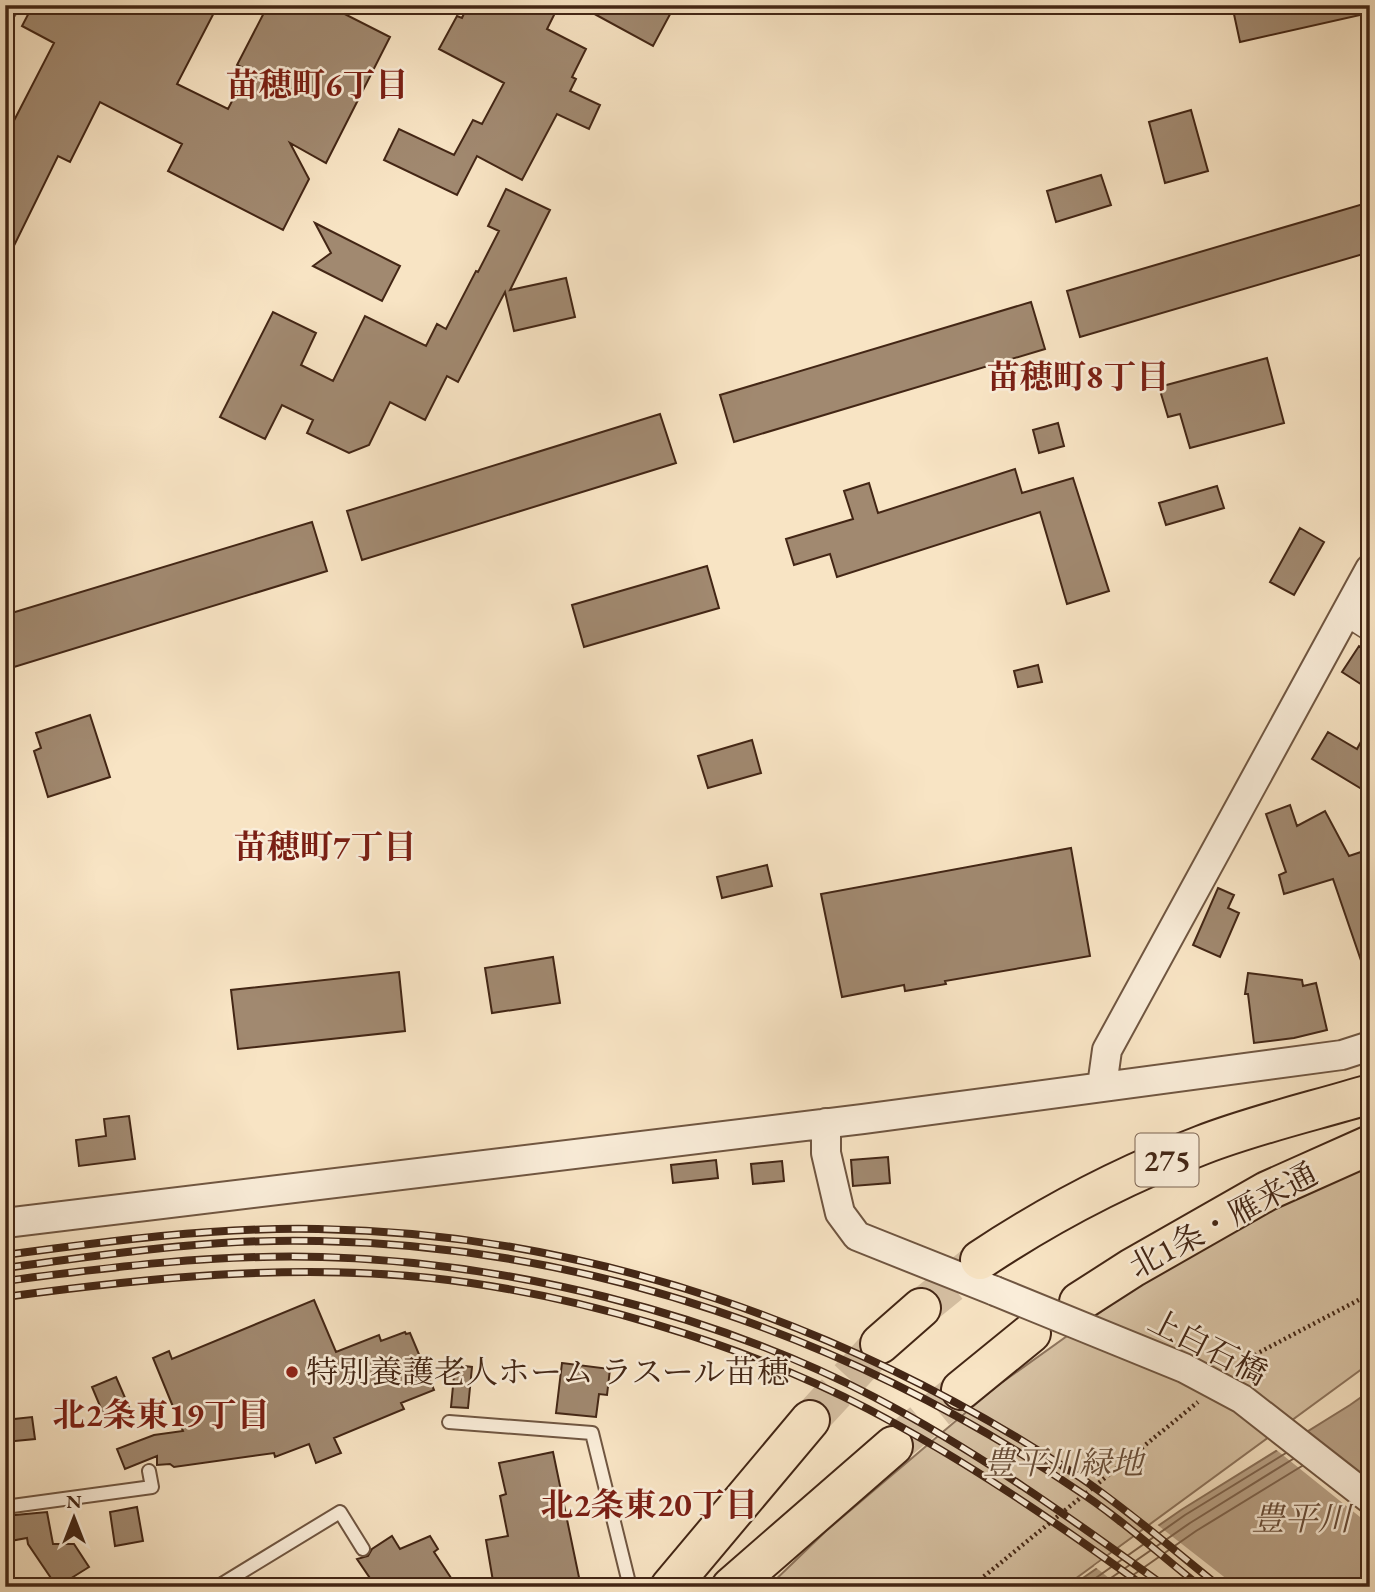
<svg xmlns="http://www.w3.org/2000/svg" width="1375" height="1592" font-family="'EB Garamond','Noto Serif JP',serif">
<rect width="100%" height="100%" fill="#f8e4c4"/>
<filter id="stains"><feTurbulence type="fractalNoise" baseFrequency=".00286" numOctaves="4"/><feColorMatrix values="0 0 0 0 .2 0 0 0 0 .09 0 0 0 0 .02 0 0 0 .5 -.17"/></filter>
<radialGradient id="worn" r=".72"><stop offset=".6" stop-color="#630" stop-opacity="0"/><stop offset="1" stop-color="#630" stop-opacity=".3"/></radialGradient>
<path fill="#d9c4a6" stroke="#8e755e" stroke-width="2" d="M 1370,1149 L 1370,1363 L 1086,1571 L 1064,1587 L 768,1587 L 826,1531 L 997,1386 L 1123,1296 Z"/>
<path fill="#baa388" stroke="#8a715a" stroke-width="2" d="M 1370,1391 L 1370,1587 L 1070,1587 L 1181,1510 L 1350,1405 Z"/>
<path fill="#f8e4c4" d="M 1304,1430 L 1370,1482 L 1370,1525 L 1274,1448 Z
M 1155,1523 L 1237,1587 L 1120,1587 L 1094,1566 Z"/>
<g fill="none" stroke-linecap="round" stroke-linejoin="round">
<path stroke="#7e644e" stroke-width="2" d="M 1083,1587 L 1185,1515 L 1286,1453
M 1098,1587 L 1190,1523 L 1293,1459
M 1116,1587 L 1196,1531 L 1302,1466"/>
</g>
<path fill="#a18970" stroke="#432615" stroke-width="2" d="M 33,5 L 218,5 L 177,84 L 228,109 L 248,70 L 237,65 L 268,5 L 327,5 L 390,37 L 326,163 L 290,143 L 309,179 L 283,230 L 168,171 L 182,144 L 100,102 L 70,162 L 58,156 L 5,264 L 5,138 L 54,43 L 22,26 Z
M 468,5 L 559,5 L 547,29 L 586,49 L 572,77 L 576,79 L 570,91 L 600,105 L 589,129 L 557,114 L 522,180 L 477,156 L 457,195 L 384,160 L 399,129 L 454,155 L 473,120 L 482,124 L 504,83 L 439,49 L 457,16 L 462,18 Z
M 578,5 L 675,5 L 653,46 Z
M 1232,5 L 1368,5 L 1369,13 L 1240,42 Z
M 1191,110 L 1208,171 L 1165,183 L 1149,122 Z
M 1101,175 L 1111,205 L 1056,222 L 1047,191 Z
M 506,189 L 550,210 L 510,290 L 566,278 L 575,317 L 514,331 L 505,292 L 458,382 L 447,376 L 425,420 L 390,402 L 369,445 L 349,453 L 307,433 L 313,420 L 282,405 L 265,439 L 220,417 L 273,312 L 316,333 L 301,365 L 333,381 L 365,316 L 426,346 L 437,324 L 446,329 L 476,271 L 478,272 L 499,231 L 488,226 Z
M 1370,202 L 1370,252 L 1080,337 L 1067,291 Z
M 315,223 L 400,266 L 382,301 L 313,266 L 331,253 Z
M 1031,302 L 1045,349 L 734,442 L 720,395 Z
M 1267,358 L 1284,423 L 1190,448 L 1180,414 L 1168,417 L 1159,387 Z
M 660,414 L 676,463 L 362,560 L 347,511 Z
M 1058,423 L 1064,446 L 1039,453 L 1033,430 Z
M 1015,469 L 1022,493 L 1073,478 L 1109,591 L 1067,604 L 1040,512 L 837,577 L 830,554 L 794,565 L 786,539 L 853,519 L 844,491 L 869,483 L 878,513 Z
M 1217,486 L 1224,508 L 1166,525 L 1159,503 Z
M 312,522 L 327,571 L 14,667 L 5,640 L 5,615 Z
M 1300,528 L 1324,542 L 1294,595 L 1270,582 Z
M 707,566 L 719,608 L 584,647 L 572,605 Z
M 1359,646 L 1370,653 L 1370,690 L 1342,672 Z
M 1038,665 L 1042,682 L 1018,687 L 1014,671 Z
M 90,715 L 110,777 L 48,797 L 34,751 L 41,748 L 36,733 Z
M 1370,725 L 1370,794 L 1312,759 L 1328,732 L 1357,749 Z
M 752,740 L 761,773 L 708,788 L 698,756 Z
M 1290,805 L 1297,826 L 1325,811 L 1349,856 L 1370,849 L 1370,977 L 1367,978 L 1333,879 L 1284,894 L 1279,875 L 1286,872 L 1266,814 Z
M 1071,848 L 1090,956 L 945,981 L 946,984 L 905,991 L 904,985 L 842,997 L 821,894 Z
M 767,865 L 772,886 L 722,898 L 717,877 Z
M 1218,888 L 1234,895 L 1228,908 L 1239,913 L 1220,957 L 1193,945 Z
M 553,957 L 560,1003 L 492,1013 L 485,968 Z
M 399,972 L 405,1031 L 238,1049 L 231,990 Z
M 1248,973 L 1302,980 L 1303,986 L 1316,983 L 1327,1030 L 1294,1038 L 1254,1043 L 1248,994 L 1245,994 Z
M 129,1116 L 135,1159 L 79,1166 L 76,1140 L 106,1136 L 104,1119 Z
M 888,1157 L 890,1183 L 853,1186 L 851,1160 Z
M 716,1160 L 718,1178 L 673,1183 L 671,1165 Z
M 782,1161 L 784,1181 L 753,1184 L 751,1164 Z
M 314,1300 L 336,1352 L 379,1335 L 381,1341 L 405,1332 L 406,1334 L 410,1333 L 434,1390 L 401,1403 L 404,1409 L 334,1438 L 341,1453 L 316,1463 L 309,1444 L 275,1457 L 274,1453 L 174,1467 L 170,1464 L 157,1465 L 157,1456 L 125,1469 L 117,1449 L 154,1435 L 183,1431 L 153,1358 L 169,1351 L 172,1359 Z
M 562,1363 L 610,1369 L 607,1395 L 599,1394 L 596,1417 L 556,1413 Z
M 455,1365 L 472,1367 L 468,1408 L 451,1407 Z
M 116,1377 L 129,1407 L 105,1418 L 92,1387 Z
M 32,1417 L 35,1439 L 5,1442 L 5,1420 Z
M 553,1452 L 581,1587 L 494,1587 L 486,1540 L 508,1536 L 500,1496 L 506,1494 L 499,1463 Z
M 137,1507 L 143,1541 L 115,1546 L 110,1512 Z
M 47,1512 L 53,1544 L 74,1544 L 89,1567 L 57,1587 L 28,1544 L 27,1538 L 5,1542 L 5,1516 Z
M 392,1536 L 400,1549 L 430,1536 L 438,1549 L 434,1552 L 457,1587 L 376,1587 L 357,1559 L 368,1556 L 372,1549 Z"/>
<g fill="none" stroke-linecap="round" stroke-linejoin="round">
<path stroke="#d4bea1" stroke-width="38" stroke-dasharray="38 19" stroke-linecap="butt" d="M 921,1308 L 980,1260
M 810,1420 L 880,1344
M 893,1446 L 961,1390"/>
<defs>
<path id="service" d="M 449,1422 L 592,1433 L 630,1587
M 5,1507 L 152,1487 L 149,1471
M 217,1587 L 340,1512 L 363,1549"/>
<path id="minor" d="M 5,9 L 7,5
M 1345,613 L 1370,629"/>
<path id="tertiary" d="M 1102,1086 L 1107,1050 L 1370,569
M 826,1123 L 826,1153 L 840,1213 L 857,1236 L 995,1291
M 5,1223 L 863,1119 L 1342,1055 L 1370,1046"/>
<path id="trunk" d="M 980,1260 C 1049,1214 1124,1175 1202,1145 C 1256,1124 1314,1111 1370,1094
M 1079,1302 L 1132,1268 L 1267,1191 L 1370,1145
M 880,1344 L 921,1308
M 961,1390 L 1031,1333
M 670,1587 L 810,1420
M 731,1587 L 893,1446"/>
</defs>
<use href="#service" stroke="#705641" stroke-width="16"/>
<use href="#minor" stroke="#705641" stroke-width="26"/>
<use href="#tertiary" stroke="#705641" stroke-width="32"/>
<use href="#trunk" stroke="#432615" stroke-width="42"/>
<path stroke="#432615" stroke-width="4.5" stroke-dasharray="2 3.5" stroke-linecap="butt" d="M 1238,1369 L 1258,1353 L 1370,1294
M 971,1587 L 1198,1402"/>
<use href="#service" stroke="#faedd9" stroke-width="12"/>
<use href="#minor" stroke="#faedd9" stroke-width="23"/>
<use href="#tertiary" stroke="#faedd9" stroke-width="28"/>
<use href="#trunk" stroke="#f8e4c4" stroke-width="38"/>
<defs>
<path id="rail" d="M 5,1255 C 109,1241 213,1227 318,1229 C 589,1233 856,1328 1081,1478 C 1128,1510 1175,1551 1220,1587
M 5,1268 C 110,1254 214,1238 319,1241 C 588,1246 852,1338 1074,1488 C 1119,1517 1159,1554 1201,1587
M 5,1281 C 110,1267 216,1254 322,1257 C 504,1262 712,1312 874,1397 C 977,1451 1072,1519 1166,1587
M 5,1297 C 146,1278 290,1263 431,1278 C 572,1293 742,1343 868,1409 C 965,1460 1056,1522 1145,1587"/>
</defs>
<use href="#rail" stroke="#432615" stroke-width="8"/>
<use href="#rail" stroke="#faedd9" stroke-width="5" stroke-dasharray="16" stroke-linecap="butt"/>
<defs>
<path id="tertiary-bridge" d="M 995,1291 L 1184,1368 L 1242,1399 L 1370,1499"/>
</defs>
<use href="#tertiary-bridge" stroke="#705641" stroke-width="32" stroke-linecap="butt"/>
<use href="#tertiary-bridge" stroke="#faedd9" stroke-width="28"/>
</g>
<circle fill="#8f2418" stroke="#faedd9" stroke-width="2.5" cx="292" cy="1372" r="7"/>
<g text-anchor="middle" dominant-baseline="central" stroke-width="5" stroke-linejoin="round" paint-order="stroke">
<rect fill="#faedd9" stroke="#7a6250" stroke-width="2" x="1135.5" y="1133.5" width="63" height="53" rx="5"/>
<g font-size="30" font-weight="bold" fill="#432615">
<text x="1167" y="1160">275</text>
</g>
<g font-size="32" fill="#432615" stroke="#faedd9">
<text transform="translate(1223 1220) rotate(-28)">北1条・雁来通</text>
<text transform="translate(1208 1347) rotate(27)">上白石橋</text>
</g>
<g font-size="32" fill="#432615" stroke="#faedd9" text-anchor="start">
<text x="306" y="1372">特別養護老人ホーム ラスール苗穂</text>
</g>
<g font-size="32" font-style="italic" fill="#684e39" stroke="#faedd9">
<text x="1063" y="1463">豊平川緑地</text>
</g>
<g font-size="33" font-weight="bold" fill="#7a1f14" stroke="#faedd9">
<text x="317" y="84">苗穂町6丁目</text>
<text x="1078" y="376">苗穂町8丁目</text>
<text x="325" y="846">苗穂町7丁目</text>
<text x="161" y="1414">北2条東19丁目</text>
<text x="649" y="1504">北2条東20丁目</text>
</g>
<g font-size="33" font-style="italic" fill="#674c38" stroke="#faedd9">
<text x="1301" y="1518">豊平川</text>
</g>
</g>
<rect width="1375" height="1592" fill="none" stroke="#f8e4c4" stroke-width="28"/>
<rect x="7" y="7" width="1361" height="1578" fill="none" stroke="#432615" stroke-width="3.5"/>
<rect x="14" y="14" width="1347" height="1564" fill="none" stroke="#432615" stroke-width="2"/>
<g transform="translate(74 1518)" stroke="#faedd9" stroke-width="5" paint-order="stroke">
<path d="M0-5L12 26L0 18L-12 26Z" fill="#432615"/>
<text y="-10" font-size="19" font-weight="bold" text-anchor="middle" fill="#432615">N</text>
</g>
<rect width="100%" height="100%" filter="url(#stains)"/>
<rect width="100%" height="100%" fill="url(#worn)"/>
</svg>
